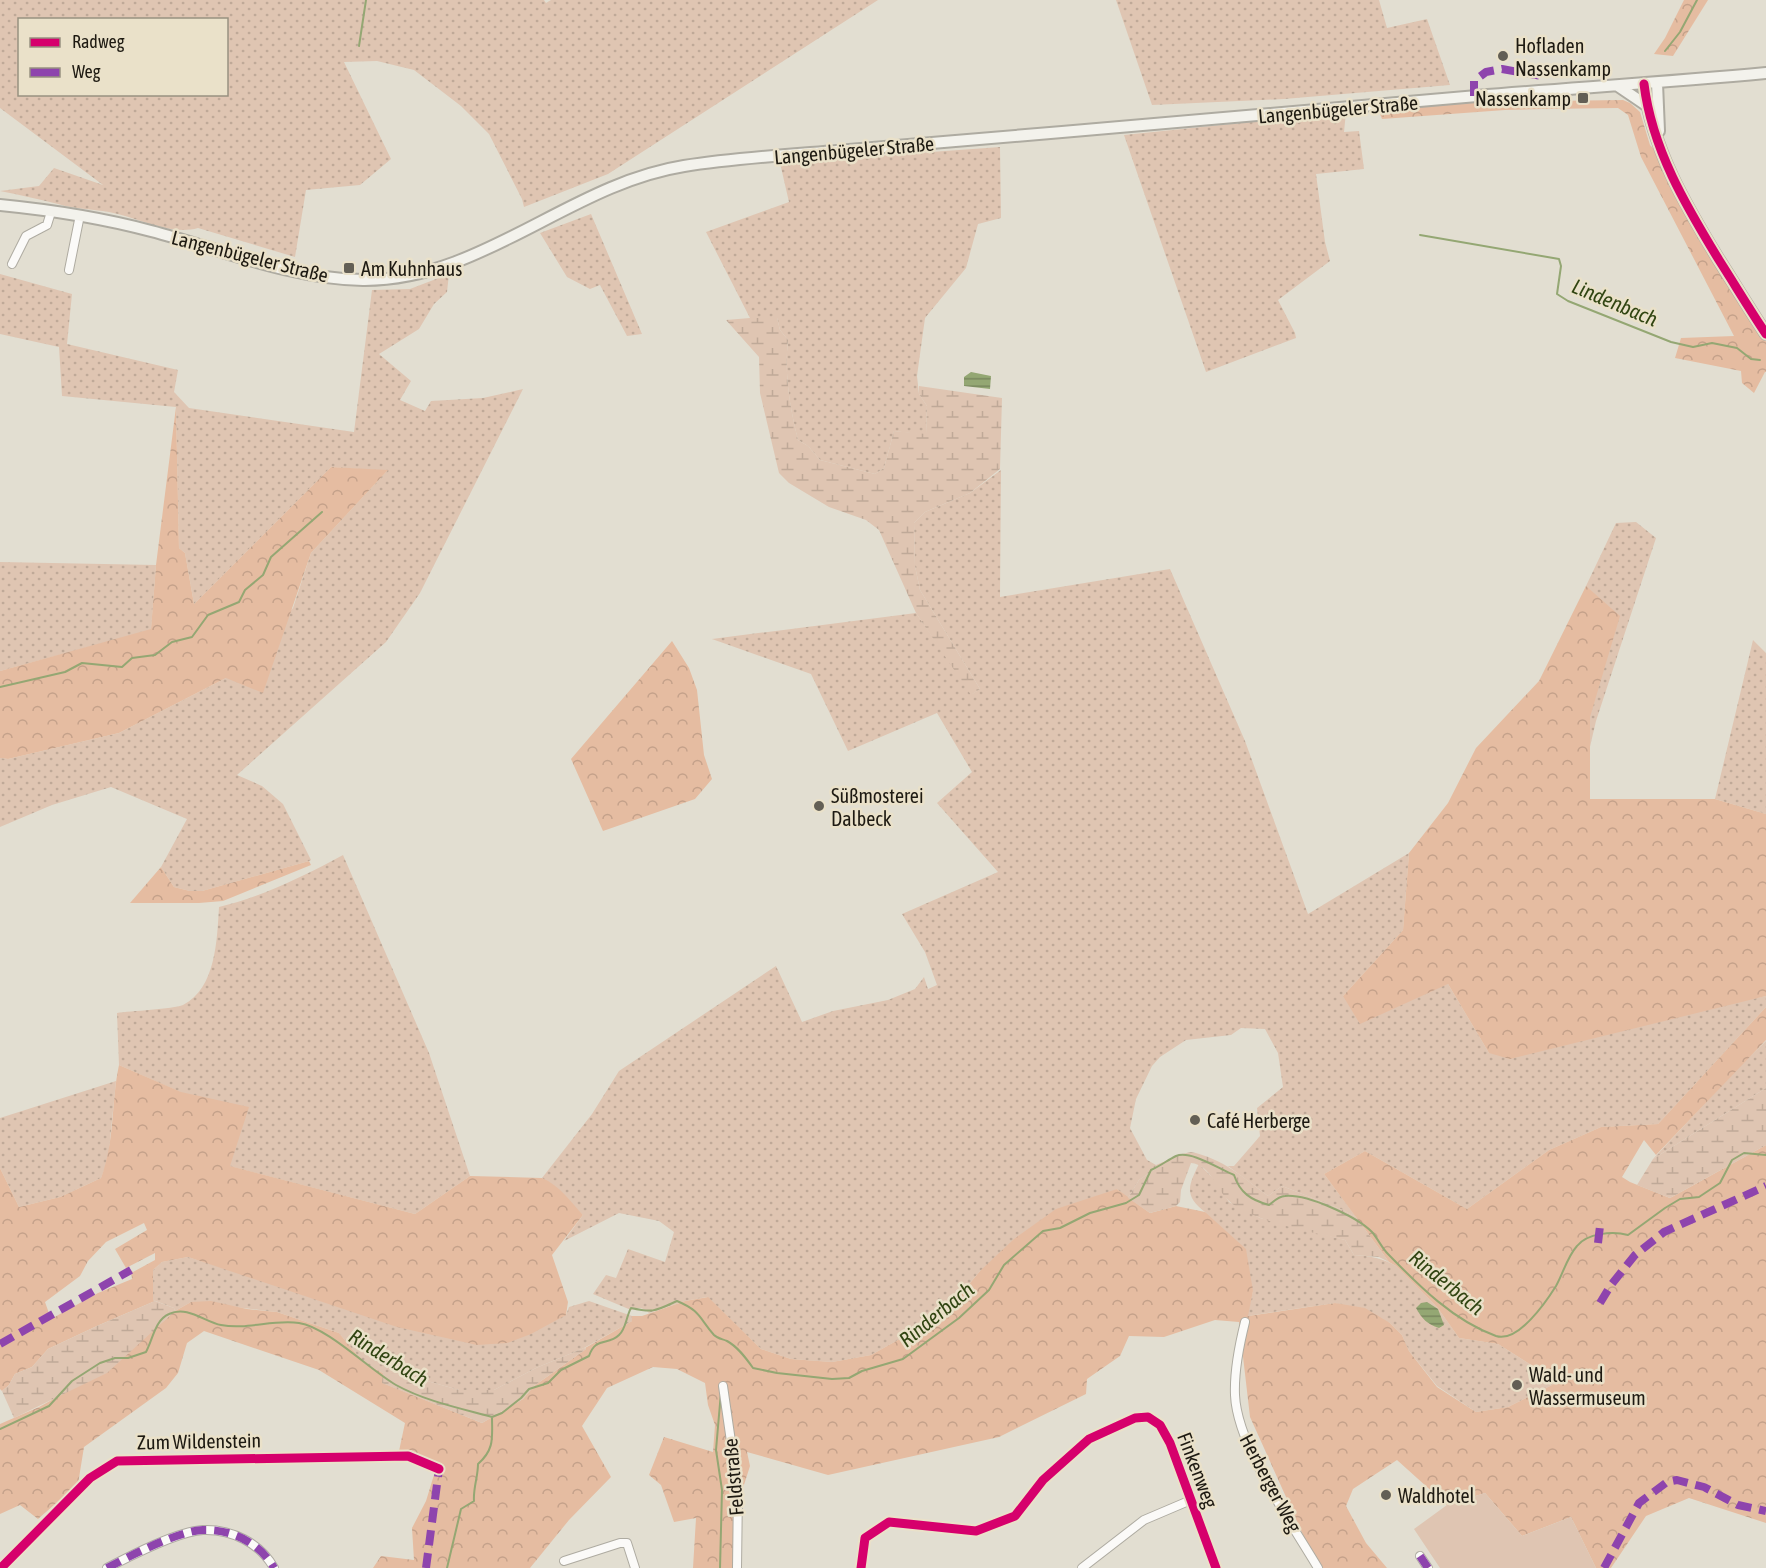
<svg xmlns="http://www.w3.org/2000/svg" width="1766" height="1568" font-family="'Asap Condensed',sans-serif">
<defs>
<pattern id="grass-dots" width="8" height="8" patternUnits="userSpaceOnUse" patternTransform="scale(1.5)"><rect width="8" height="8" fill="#dfc5b2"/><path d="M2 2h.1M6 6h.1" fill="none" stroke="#bfa998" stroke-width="1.8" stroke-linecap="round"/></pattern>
<pattern id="forest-crowns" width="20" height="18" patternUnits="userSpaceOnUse" patternTransform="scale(1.5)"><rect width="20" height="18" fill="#e5bca1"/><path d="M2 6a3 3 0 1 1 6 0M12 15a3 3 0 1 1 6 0" fill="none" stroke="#c4a18a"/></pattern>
<pattern id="wetland-marsh" width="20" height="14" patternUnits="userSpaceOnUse" patternTransform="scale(1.5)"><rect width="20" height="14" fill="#dfc5b2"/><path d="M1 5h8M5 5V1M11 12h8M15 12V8" fill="none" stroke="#bfa998"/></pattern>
<pattern id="water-rules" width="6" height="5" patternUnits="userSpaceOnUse" patternTransform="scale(1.5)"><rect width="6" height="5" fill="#94a773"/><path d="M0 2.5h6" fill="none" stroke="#78875d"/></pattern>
</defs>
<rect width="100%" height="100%" fill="#e2ded1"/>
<path fill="url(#grass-dots)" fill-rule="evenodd" d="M 0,0 L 544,0 L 546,3 L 551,0 L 878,0 L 608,174 L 524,207 L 522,199 L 489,134 L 461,106 L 414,70 L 377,61 L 344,62 L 391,159 L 360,185 L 306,190 L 295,257 L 198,228 C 170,236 137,217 109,212 C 92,209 75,209 58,204 C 39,199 20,195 0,191 L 39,186 L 54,168 L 103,185 L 0,108 ZM 20,20 L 226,20 L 226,94 L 20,94 Z
M 1116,0 L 1379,0 L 1387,28 L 1427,19 L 1450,85 L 1284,99 L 1152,105 Z
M 1346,112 L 1344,132 L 1359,131 L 1364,169 L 1316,174 L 1325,242 L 1330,261 L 1278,300 L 1295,333 L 1296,338 L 1206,372 L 1124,135 Z
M 1000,147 L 1001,218 L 978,224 L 966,268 L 925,318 L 917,376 L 919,394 L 927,406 L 926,435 L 894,431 L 884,468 L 875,474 L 820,460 L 808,446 L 798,440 C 790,408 784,374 788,340 L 780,330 L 777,318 L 750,318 L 706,232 L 789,202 L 780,163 Z
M 591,214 L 642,334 L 627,336 L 600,285 L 590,289 L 567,277 L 540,233 Z
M 0,274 L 72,294 L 67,344 L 178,370 L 174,392 L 189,408 L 354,432 L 372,290 L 410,289 L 449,274 L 447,292 L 434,304 L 419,329 L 379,354 L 411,381 L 400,400 L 425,411 L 431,401 L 483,398 L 523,389 L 420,593 L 386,642 L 237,775 L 262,786 L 283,804 L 311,860 L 309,861 L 202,891 L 190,891 L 174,887 L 161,867 L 187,819 L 111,787 L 52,805 L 0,827 L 0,758 L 8,759 L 119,733 L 226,678 L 293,608 L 311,553 L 387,471 L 331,467 L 194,604 L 185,553 L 179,548 L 176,407 L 62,396 L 59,347 L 0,334 Z
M 1001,470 L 1000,597 L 1170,569 L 1245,741 L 1308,914 L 1409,853 L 1403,930 L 1343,996 L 1448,984 L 1489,1053 L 1766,996 L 1766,1007 L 1658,1124 L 1601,1127 L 1549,1150 L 1467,1209 L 1365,1151 L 1324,1174 L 1356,1217 L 1343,1210 L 1282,1186 L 1268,1196 L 1228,1166 L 1234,1166 L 1260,1136 L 1257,1108 L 1283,1087 L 1278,1053 L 1265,1029 L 1241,1028 L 1231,1035 L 1186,1040 L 1160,1057 L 1152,1066 L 1136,1099 L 1130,1128 L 1147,1160 L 1156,1165 L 1155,1169 L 1139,1180 L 1128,1198 L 1117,1189 L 980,1271 L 951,1306 L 923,1326 L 871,1355 L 832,1362 L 791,1359 L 761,1349 L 707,1297 L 685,1301 L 649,1313 C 643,1307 638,1307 631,1310 L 593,1294 L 606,1275 L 616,1278 L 628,1249 L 665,1262 L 674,1232 L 659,1221 L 619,1213 L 564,1241 L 583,1215 L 542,1178 L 592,1114 L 619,1071 L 776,966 L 802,1022 L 833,1011 L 888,1000 L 915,989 L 924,977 L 928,989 L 937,985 L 925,952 L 902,914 L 998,872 L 937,803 L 972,772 L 937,713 L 848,751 L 811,674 L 712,639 L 916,613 L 972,694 L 980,689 L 920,590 L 915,566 L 914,523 L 925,512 L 970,493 Z
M 1636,522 L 1656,538 L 1596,721 L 1589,751 L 1590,717 L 1586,586 L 1616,523 Z
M 0,562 L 156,565 L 151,630 L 0,671 Z
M 1753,640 L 1766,653 L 1766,814 L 1715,799 Z
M 343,855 L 429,1053 L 470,1176 L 415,1214 L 229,1166 L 180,1092 L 119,1065 L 117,1013 C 130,1011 173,1009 183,1005 C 216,988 217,940 219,907 C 262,897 304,876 343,855 Z
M 1766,1041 L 1766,1088 L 1653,1159 L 1739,1067 Z
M 116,1081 L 108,1160 L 101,1178 L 60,1197 L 19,1207 L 0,1168 L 0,1118 Z
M 1199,1164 L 1214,1179 L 1229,1202 L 1260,1218 L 1345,1240 L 1354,1255 C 1370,1256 1382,1258 1396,1266 L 1437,1307 L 1459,1338 L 1498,1344 L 1558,1382 L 1508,1407 L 1476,1412 L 1437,1386 L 1409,1351 L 1402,1335 L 1390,1323 L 1335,1303 L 1247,1316 L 1253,1291 L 1205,1212 C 1184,1196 1188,1186 1199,1164 Z
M 188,1257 L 220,1267 L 566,1315 L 569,1307 L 589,1301 L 632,1316 L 632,1321 L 584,1348 L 536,1368 L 494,1390 L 479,1391 L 459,1390 L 413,1377 L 383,1373 L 364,1363 L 339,1333 L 277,1312 L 191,1302 L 175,1311 L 174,1308 L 153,1300 L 153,1270 L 162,1262 Z"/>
<path fill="url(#forest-crowns)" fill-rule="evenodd" d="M 1684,0 L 1708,0 L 1673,56 L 1654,54 L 1665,38 Z
M 1515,98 L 1547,98 L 1549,101 L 1623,100 L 1630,103 L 1640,112 L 1650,145 L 1675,171 L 1724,257 L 1766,323 L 1766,372 L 1765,372 L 1754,393 L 1742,383 L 1741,371 L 1675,358 L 1681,338 L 1734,336 L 1641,157 L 1628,115 L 1618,108 L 1543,109 L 1505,110 L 1382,119 L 1378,109 Z
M 176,407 L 179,548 L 185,553 L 194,604 L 331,467 L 388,470 L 311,553 L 263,693 L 226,678 L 119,733 L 8,759 L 0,758 L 0,671 L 151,629 L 156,565 Z
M 1586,586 L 1620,616 L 1590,717 L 1590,799 L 1715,799 L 1766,814 L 1766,996 L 1510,1059 L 1489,1053 L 1448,984 L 1360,1024 L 1343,996 L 1403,930 L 1409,853 L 1448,803 L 1476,748 L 1539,681 Z
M 672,641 L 689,668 L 697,690 L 704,755 L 712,779 L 695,799 L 603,831 L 571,759 Z
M 309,861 L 311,865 L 223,901 L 199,903 L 130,903 L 161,867 L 174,887 L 190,891 L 202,891 Z
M 1766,1007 L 1766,1040 L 1656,1155 L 1644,1140 L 1622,1177 L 1630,1182 L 1670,1198 L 1766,1145 L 1766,1523 L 1689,1498 L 1646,1516 L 1611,1568 L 1596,1568 L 1571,1517 L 1522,1536 L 1485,1493 L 1447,1505 L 1397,1460 L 1353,1489 L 1346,1506 L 1366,1543 L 1387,1568 L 1318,1568 L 1250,1417 L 1239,1322 L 1215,1320 L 1164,1337 L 1129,1336 L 1120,1356 L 1087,1379 L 1086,1394 L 999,1437 L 828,1475 L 747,1452 L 750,1466 L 743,1488 L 737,1532 L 737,1568 L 693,1568 L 696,1518 L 674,1522 L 661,1485 L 649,1475 L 664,1437 L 713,1452 L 715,1425 L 708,1405 L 705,1383 L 677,1369 L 653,1367 L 607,1388 L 582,1426 L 611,1477 L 569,1520 L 530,1568 L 373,1568 L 381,1556 L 414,1560 L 412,1528 L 426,1501 L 437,1465 L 411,1450 L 399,1451 L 405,1423 L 319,1370 L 204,1331 L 187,1343 L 178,1373 L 166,1388 L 84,1447 L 78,1484 L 38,1519 L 20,1505 L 0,1514 L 0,1424 L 39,1407 L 68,1391 L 142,1340 L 175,1311 L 191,1302 L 211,1301 L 247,1309 L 277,1312 L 339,1333 L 364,1363 L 383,1373 L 383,1383 L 482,1423 L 523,1399 L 534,1386 L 586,1349 L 585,1348 L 632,1321 L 632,1316 L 642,1316 L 685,1301 L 708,1297 L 761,1349 L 791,1359 L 832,1362 L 871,1355 L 923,1326 L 951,1306 L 980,1271 L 1014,1239 L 1056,1209 L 1117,1189 L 1150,1213 L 1176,1206 L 1205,1212 L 1246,1249 L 1253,1291 L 1248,1316 L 1335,1303 L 1365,1308 L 1390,1323 L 1402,1335 L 1409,1351 L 1437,1387 L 1476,1412 L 1508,1407 L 1558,1382 L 1498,1344 L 1459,1338 L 1437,1307 L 1396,1266 L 1389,1262 L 1324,1174 L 1365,1151 L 1467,1209 L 1549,1150 L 1601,1127 L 1658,1124 Z
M 119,1065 L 181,1092 L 249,1107 L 230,1166 L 415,1214 L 470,1176 L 542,1178 C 559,1185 571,1202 583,1215 L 552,1255 L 568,1302 L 566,1315 L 531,1334 L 507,1343 L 477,1345 L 397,1327 L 188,1257 L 162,1262 L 153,1270 L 153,1300 L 155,1301 L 97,1326 L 48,1349 L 32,1367 L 15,1374 L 9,1385 L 2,1391 L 0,1389 L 0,1168 L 19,1207 L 60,1197 L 101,1178 C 115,1142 111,1102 119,1065 ZM 144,1223 L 147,1230 L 115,1249 L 126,1268 L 155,1253 L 155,1260 L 133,1272 L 131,1270 L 132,1279 L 98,1293 L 51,1319 L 45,1302 L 80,1276 L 88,1261 L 106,1242 Z"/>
<path fill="url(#wetland-marsh)" d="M 750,318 L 777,318 L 780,330 L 788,340 C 784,374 790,407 798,440 L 808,446 L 820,460 L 875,474 L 884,468 L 894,431 L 926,434 L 927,406 L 919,394 L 919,386 L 1002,398 L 1000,469 L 970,493 L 925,512 L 914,523 L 915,566 L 920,590 L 980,689 L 971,695 L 916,613 L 879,530 L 866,520 L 829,507 L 789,483 L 779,473 L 760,393 L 759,357 L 726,320 Z
M 1766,1088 L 1766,1145 L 1670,1198 L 1637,1185 L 1653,1159 Z
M 1191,1152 C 1222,1158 1244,1178 1268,1196 L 1282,1186 L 1343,1210 L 1356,1217 L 1389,1262 L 1379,1257 L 1354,1255 L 1345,1240 C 1314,1232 1252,1222 1229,1201 C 1216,1189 1211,1165 1191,1163 L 1181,1190 L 1180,1202 L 1176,1206 L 1150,1213 L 1128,1198 L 1139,1180 L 1155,1169 L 1156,1165 L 1182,1154 Z
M 155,1301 L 174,1308 L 175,1311 L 107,1373 L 14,1418 L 2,1391 L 9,1385 L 15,1374 L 32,1367 L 48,1349 L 97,1326 Z
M 584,1348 L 586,1349 L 534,1386 L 523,1399 L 482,1423 L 382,1383 L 383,1372 L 413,1377 L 459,1390 L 494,1390 L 536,1368 Z"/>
<path fill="#dfc5b2" d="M 1485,1493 L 1522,1536 L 1571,1517 L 1596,1568 L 1440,1568 L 1414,1529 L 1447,1505 Z"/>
<path fill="url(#water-rules)" d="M 971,372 L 991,376 L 990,389 L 964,386 L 964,377 Z
M 1427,1302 L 1438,1309 L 1444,1325 L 1439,1328 C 1427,1324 1422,1319 1416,1308 L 1421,1303 Z"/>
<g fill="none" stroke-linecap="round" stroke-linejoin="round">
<path stroke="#94a773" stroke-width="2" d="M 359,46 L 366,0
M 1665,51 L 1680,32 L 1697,0
M 1420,235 L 1559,259 L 1561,266 L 1557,294 L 1568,301 L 1671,342 L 1693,347 L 1712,343 L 1737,348 L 1751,359 L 1760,360
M 0,687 L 65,672 L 82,663 L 122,667 L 132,658 L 155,655 L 172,642 L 192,637 L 208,615 L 239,602 L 245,590 L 263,575 L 271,557 L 322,512
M 0,1429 L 49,1406 L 72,1381 L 100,1363 L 115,1358 L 128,1358 L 146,1352 C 153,1339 155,1320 169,1314 C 187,1305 205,1322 221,1325 C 247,1330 274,1319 299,1323 C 327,1327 370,1370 396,1385 C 425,1401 459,1408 492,1417 L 502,1413 L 521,1398 L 529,1389 L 548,1383 L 561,1370 L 589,1356 C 596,1336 608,1346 619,1335 C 626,1329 626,1317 631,1308 C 654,1313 655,1311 677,1301 C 701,1311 699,1318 714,1335 C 718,1339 723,1339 727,1341 C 738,1347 746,1358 753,1368 L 777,1373 L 832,1379 L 849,1378 L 862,1371 L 903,1359 L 959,1318 L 989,1290 L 1004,1265 L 1043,1231 L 1060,1228 L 1090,1213 L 1126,1203 L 1139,1195 L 1151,1170 C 1160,1166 1168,1160 1176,1156 C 1191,1150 1219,1169 1234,1175 C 1240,1193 1251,1200 1269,1205 C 1274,1201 1279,1196 1285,1196 C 1307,1194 1356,1216 1372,1232 C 1378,1239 1382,1248 1388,1254 C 1419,1286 1454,1321 1496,1336 C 1518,1343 1546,1302 1556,1286 C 1563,1274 1567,1257 1577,1246 C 1587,1233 1613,1231 1628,1235 L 1665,1208 L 1680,1199 L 1699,1197 L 1720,1183 L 1732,1160 L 1744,1153 L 1766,1155
M 447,1568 L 461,1509 L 474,1501 C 473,1488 478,1477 478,1464 C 495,1449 492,1437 492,1417
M 720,1568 L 722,1490 L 716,1450 L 721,1392"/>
<defs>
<path id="street" d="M 12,264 L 26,236 L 47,225 L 51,212
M 69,270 L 80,215
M 1245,1322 C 1239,1346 1234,1371 1235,1395 C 1237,1446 1292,1524 1318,1568
M 723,1386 L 738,1490 L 737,1568
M 1420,1556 L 1428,1568
M 564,1561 L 620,1543 L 627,1543 L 635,1568
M 1,1568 L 90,1478 L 117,1461 L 408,1456 L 439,1469
M 107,1568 C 130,1556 178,1531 203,1530 C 232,1529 260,1543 274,1568
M 861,1568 L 865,1538 L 889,1522 L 976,1531 L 1015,1516 L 1043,1480 L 1089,1439 L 1135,1418 L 1148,1417 L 1160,1425 L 1170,1443 L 1216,1568
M 1082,1568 L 1144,1520 L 1191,1500"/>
<path id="secondary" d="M 1657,83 L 1659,131
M 1644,84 C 1652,149 1686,206 1719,260 C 1735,285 1750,310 1766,334
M 1618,86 L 1646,105
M 0,205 C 51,210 102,218 151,231 C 220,249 291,279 363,280 C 481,281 570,184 684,166 C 734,158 786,155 837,151 C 912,145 987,138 1062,132 C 1201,121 1339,108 1477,96 C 1574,88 1670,82 1766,73"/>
</defs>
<use href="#street" stroke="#aeaba1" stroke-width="10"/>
<use href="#secondary" stroke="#aeaba1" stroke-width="14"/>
<use href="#street" stroke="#fbfaf8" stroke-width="8"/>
<use href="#secondary" stroke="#f3f2ec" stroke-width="10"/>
<path stroke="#8e44ad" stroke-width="8" stroke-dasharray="15 8" stroke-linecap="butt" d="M 1474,96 L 1474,81 L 1486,72 L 1502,69 L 1541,76
M 1598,1243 L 1600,1226
M 1600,1303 L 1611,1285 L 1635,1255 L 1664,1232 L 1766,1186
M 0,1344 L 131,1270
M 1420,1556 L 1428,1568
M 107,1568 C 130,1556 178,1531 203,1530 C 232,1529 260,1543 274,1568
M 426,1568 L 439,1469
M 1604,1568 L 1639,1503 L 1667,1482 L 1677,1480 L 1704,1487 L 1738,1505 L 1766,1511"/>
<defs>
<path id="cycleway" d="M 1644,84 C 1652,149 1686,206 1719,260 C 1735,285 1750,310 1766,334
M 1,1568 L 90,1478 L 117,1461 L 408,1456 L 439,1469
M 861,1568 L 865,1538 L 889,1522 L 976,1531 L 1015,1516 L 1043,1480 L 1089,1439 L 1135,1418 L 1148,1417 L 1160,1425 L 1170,1443 L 1216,1568"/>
</defs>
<use href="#cycleway" stroke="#eae1c9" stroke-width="13"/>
<use href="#cycleway" stroke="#d6006c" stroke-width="9"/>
</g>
<g fill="#635f55" stroke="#eae1c9" stroke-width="2">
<circle cx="1503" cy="56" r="6"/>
<rect x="1577" y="92" width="12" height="12" rx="3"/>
<rect x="343" y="262" width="12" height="12" rx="3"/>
<circle cx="819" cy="806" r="6"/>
<circle cx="1195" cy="1120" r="6"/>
<circle cx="1517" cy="1385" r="6"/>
<circle cx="1386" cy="1495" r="6"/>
</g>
<g text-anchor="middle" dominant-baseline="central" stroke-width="5" stroke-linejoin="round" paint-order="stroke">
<g font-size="20" fill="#1e1a12" stroke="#eae1c9" text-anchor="start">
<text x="1515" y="45">Hofladen<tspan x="1515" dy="23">Nassenkamp</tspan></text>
<text x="1571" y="98" text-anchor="end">Nassenkamp</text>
<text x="361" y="268">Am Kuhnhaus</text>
<text x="831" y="795">Süßmosterei<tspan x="831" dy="23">Dalbeck</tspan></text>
<text x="1207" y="1120">Café Herberge</text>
<text x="1529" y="1374">Wald- und<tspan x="1529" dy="23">Wassermuseum</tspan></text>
<text x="1398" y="1495">Waldhotel</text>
</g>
<g font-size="20" fill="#1e1a12" stroke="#eae1c9">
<text transform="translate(1338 109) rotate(-5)">Langenbügeler Straße</text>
<text transform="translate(854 150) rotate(-5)">Langenbügeler Straße</text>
<text transform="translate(250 256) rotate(14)">Langenbügeler Straße</text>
<text transform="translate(199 1441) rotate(-1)">Zum Wildenstein</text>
<text transform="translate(1198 1470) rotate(69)">Finkenweg</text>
<text transform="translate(733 1477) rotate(-95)">Feldstraße</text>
<text transform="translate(1271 1483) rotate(62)">Herberger Weg</text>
</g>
<g font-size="21" font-style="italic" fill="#314512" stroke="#eae1c9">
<text transform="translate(1615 302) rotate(23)">Lindenbach</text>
<text transform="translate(1447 1282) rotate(39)">Rinderbach</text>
<text transform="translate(936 1314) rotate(-39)">Rinderbach</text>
<text transform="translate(389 1357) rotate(32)">Rinderbach</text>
</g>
</g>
<rect x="18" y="18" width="210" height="78" fill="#eae1c9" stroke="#989180" stroke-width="1.5"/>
<rect x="30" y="38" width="30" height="9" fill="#d6006c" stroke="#989180" stroke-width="1.5"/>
<text x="72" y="48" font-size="18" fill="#1e1a12">Radweg</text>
<rect x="30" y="68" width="30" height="9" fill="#8e44ad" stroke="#989180" stroke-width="1.5"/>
<text x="72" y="78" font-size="18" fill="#1e1a12">Weg</text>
</svg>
